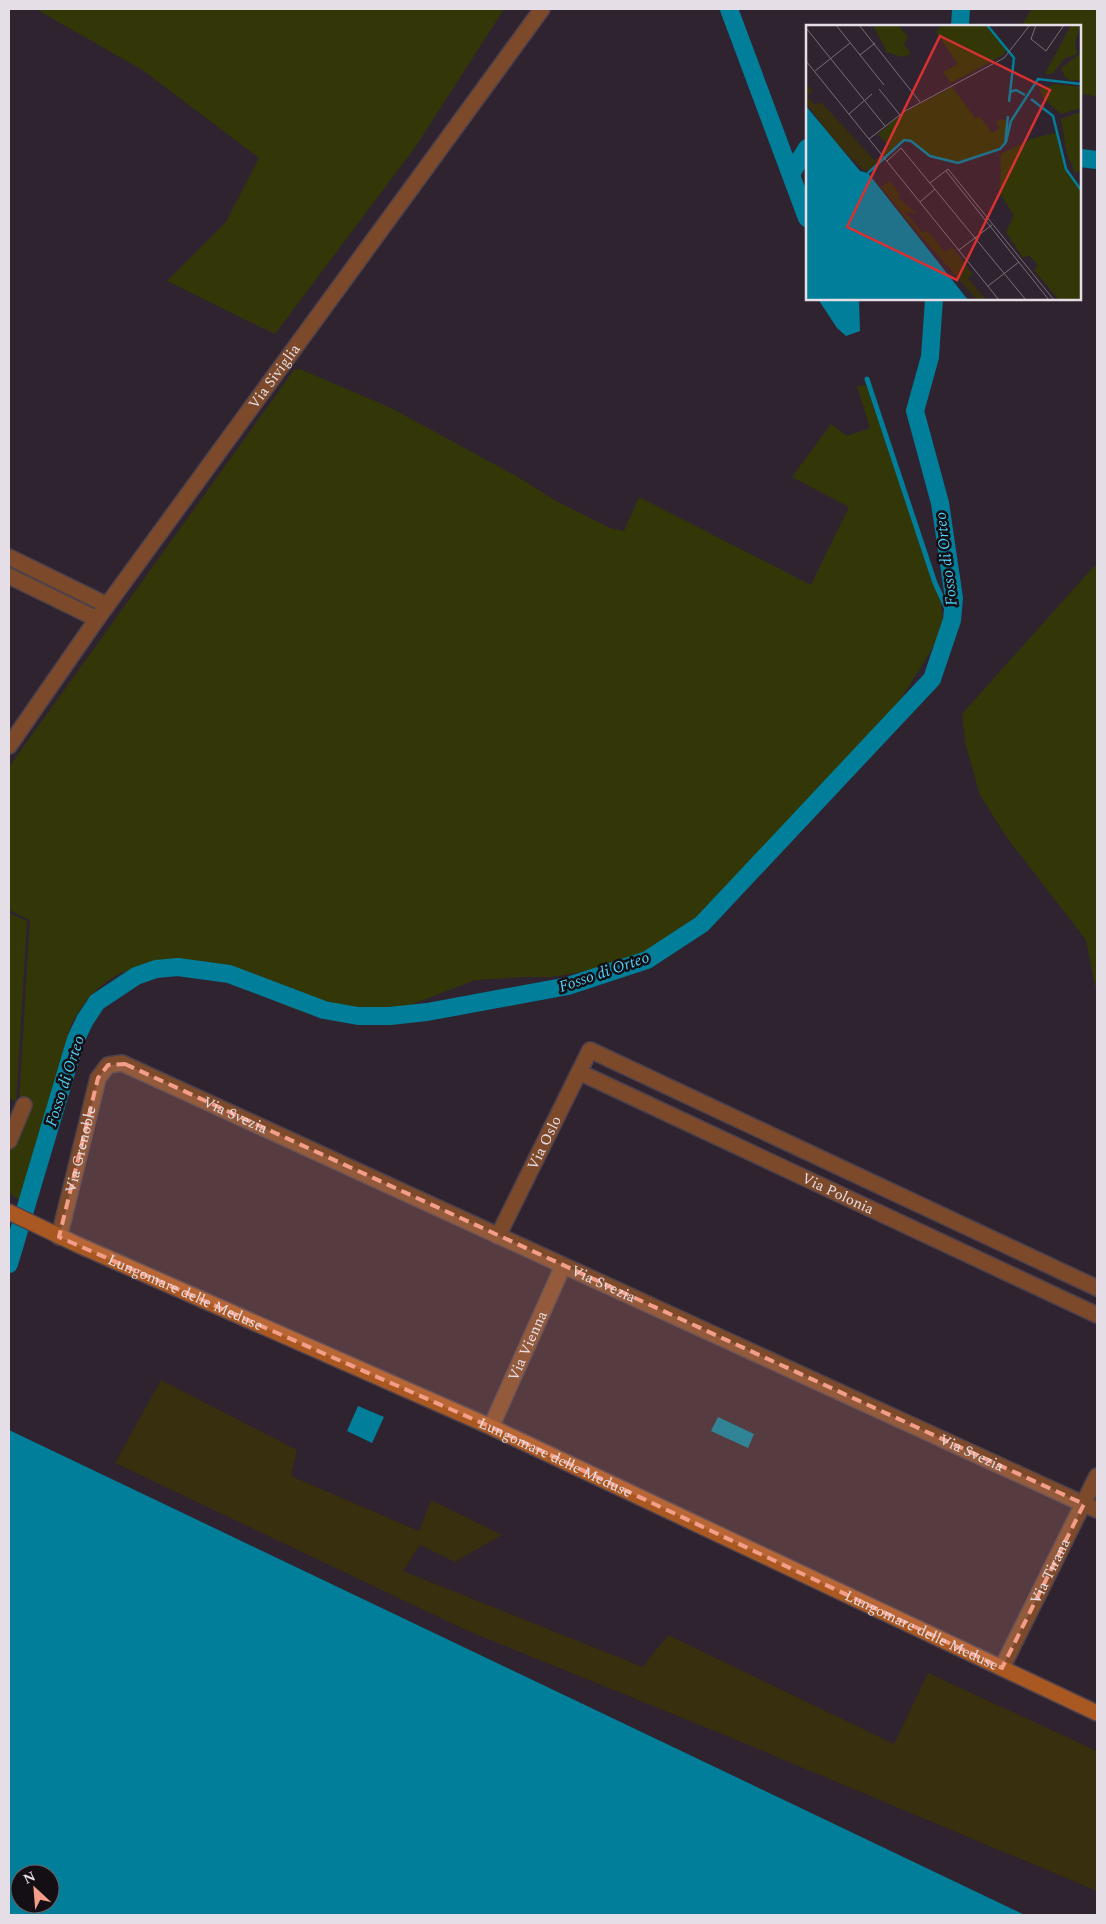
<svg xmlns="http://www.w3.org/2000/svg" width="1106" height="1924" font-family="Spectral,serif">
<rect width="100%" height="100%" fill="#2f232f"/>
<path fill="#333707" d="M 36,9 L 504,9 L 416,146 L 275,334 L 167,281 L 226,222 L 259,158 L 144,71 Z
M 1032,9 L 1097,9 L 1097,97 L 1080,93 L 1080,26 L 1021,26 Z
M 300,369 L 391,408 L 516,476 L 556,501 L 610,528 L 624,531 L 639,497 L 811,585 L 849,507 L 792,477 L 831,424 L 847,436 L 870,428 L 857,386 L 866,385 L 941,602 L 943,625 L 939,638 L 892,713 L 867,742 L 847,778 L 782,849 L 732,887 L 696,923 L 656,949 L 615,966 L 552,977 L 525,977 L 475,980 L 374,1019 C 331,1028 293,1009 255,992 C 242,986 230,978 217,974 C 155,955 105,962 72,1023 C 66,1035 60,1073 56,1089 C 46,1127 34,1164 23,1202 L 9,1193 L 9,1151 L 28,1109 L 19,1104 L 30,920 L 9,910 L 9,767 L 294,370 Z
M 1097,563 L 1097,994 L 1086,940 L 1008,839 L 980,795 L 966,746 L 962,714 Z
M 9,913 L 27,921 L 16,1101 L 9,1098 Z"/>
<path fill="#372f0e" d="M 161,1380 L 297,1450 L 291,1476 L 419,1531 L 431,1500 L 502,1535 L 455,1562 L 420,1545 L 403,1571 L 643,1667 L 668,1635 L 894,1744 L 928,1673 L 1097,1751 L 1097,1891 L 727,1736 L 468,1631 L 115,1463 Z"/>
<path fill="#007e9a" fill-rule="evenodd" d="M 818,299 L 859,299 L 860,331 L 846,336 L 837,328 Z
M 358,1406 L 384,1417 L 372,1443 L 347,1431 Z
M 718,1417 L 754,1434 L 748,1448 L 711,1431 Z
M 9,1430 L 1025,1915 L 9,1915 ZM 20,1874 L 50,1874 L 50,1904 L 20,1904 Z"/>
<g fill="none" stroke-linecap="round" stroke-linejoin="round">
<path stroke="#007e9a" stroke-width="5" d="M 867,379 L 935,583 L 952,620"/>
<path stroke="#007e9a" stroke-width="18" d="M 729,9 L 807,218
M 960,26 L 961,9
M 1080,158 L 1097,160
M 791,174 L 807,148
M 9,1264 L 76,1039 L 85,1020 L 97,1002 L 136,976 L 156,969 L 178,967 L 229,974 L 324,1010 L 358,1016 L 390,1016 L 427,1012 L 568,986 L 647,960 L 702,924 L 932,679 L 952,620 L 954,598 L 940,503 L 915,411 L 930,357 L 934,299"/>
<defs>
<g id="street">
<path d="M 9,557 L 107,605"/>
<path d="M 9,576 L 97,619"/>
<path id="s1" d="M 9,746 L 97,619 L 542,9"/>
<path id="s2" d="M 579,1072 L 1097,1315"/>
<path d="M 9,1141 L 24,1105"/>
<path id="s3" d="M 498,1236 L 590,1050 L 1097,1288"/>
<path id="s4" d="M 59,1237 L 98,1078 L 108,1065 L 122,1063 L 1097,1510"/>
<path id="s5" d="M 491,1427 L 563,1266"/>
<path id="s6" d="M 1002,1668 L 1097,1476"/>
</g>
<g id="secondary">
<path id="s7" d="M 9,1212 L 76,1244 L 491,1427 L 1097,1713"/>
</g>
</defs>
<use href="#street" stroke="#4c414c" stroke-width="18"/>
<use href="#secondary" stroke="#4c414c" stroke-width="18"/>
<use href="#street" stroke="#7c492a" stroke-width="15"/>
<use href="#secondary" stroke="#aa5822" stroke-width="15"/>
</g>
<path fill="#f49e89" fill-opacity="0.2" stroke="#f49e89" stroke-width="4" stroke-dasharray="10 6" stroke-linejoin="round" d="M 125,1064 L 1084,1504 L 1002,1668 L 491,1427 L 59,1237 L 98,1078 L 108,1065 Z"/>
<g text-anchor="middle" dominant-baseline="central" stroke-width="5" stroke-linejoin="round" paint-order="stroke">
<g font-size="15" fill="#e5dee6" stroke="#140f14">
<text stroke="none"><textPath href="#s1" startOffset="455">Via Siviglia</textPath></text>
<text stroke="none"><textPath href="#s4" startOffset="319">Via Svezia</textPath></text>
<text stroke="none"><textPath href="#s3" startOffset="104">Via Oslo</textPath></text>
<text stroke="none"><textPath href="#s4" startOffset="90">Via Grenoble</textPath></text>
<text stroke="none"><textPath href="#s2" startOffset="286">Via Polonia</textPath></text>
<text stroke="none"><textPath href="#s4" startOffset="724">Via Svezia</textPath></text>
<text stroke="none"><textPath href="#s7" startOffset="194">Lungomare delle Meduse</textPath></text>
<text stroke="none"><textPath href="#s5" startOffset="89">Via Vienna</textPath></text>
<text stroke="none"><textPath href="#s4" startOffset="1129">Via Svezia</textPath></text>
<text stroke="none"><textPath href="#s7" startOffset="599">Lungomare delle Meduse</textPath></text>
<text stroke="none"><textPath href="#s6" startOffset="108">Via Tirana</textPath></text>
<text stroke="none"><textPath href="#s7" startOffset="1004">Lungomare delle Meduse</textPath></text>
</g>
<g font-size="16" font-style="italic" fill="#4ed2f8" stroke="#140f14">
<text transform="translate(946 559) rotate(-97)">Fosso di Orteo</text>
<text transform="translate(604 972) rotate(-19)">Fosso di Orteo</text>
<text transform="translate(65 1081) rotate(-72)">Fosso di Orteo</text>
</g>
</g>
<g transform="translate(806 25)">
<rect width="275" height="275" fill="#2f232f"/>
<path d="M 67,0 L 92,0 L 102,12 L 98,19 L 105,29 L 96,32 L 81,27 ZM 135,0 L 179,0 L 201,25 L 197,30 L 145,58 L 137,47 L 152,39 L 130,7 ZM 265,0 L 275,0 L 269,17 L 271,29 L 258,34 L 246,49 L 239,49 ZM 275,13 L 275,54 L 266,56 L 259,52 L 255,43 L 274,29 ZM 250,59 L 275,62 L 275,83 L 255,89 L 237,73 L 234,64 ZM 146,62 L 169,93 L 174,92 L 186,108 L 194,103 L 190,97 L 196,94 L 200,96 L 202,91 L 197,120 L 171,133 L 149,137 L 120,130 L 106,116 L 97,114 L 79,132 L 77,128 L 83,121 L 72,109 L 97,88 ZM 275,87 L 275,145 L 269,148 L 261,129 L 255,94 ZM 250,108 L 261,147 L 275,166 L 275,275 L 253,275 L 228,245 L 232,240 L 223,230 L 217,233 L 200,207 L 208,190 L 194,169 L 195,129 L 227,113 Z" fill="#333707"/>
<path d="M 0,58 L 7,66 L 1,71 L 8,79 L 16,78 L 68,135 L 74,132 L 75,134 L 62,146 L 57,145 L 29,117 L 0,78 ZM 84,156 L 94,169 L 92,172 L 110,188 L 99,187 L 117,208 L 122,206 L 139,227 L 146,222 L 167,249 L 162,253 L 180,275 L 171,275 L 102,196 L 75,162 Z" fill="#372f0e"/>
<path d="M 0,81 L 54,146 L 62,148 L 162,275 L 0,275 Z" fill="#007e9a"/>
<path fill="none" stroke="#007e9a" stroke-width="2.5" d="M 181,0 L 208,33 L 203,77M 204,67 L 210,65 L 219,70M 225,74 L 247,91 L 260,144 L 275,165M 199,119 L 202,91M 62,148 L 98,115 L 105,116 L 124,131 L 152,138 L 194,124 L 200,117 L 205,96 L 232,54 L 275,59"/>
<path fill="none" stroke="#786e78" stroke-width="1" d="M 30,0 L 78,60M 53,0 L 114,77M 230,0 L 225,14 L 240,26 L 258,0M 0,3 L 79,101M 54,30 L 69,18M 0,36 L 193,275M 9,46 L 44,18M 73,64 L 94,90M 43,89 L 66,69M 63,114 L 99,86 L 198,33 L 224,0M 81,136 L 95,123 L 220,275M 140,146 L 243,275M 124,158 L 142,144 L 248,275M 114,177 L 129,164M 153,225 L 186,200M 182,261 L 213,237"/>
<path fill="#d73132" fill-opacity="0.15" stroke="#d73132" stroke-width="2.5" d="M 134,11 L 244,65 L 151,255 L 41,202 Z"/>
<rect width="275" height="275" fill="none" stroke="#e5dee6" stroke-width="2.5"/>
</g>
<rect width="1106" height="1924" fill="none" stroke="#e5dee6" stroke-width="20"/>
<g transform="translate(35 1889) rotate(334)"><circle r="24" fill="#140f14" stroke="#686268"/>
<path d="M0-4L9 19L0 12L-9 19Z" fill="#f49e89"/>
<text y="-8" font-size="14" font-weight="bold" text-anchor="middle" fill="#e5dee6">N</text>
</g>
</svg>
